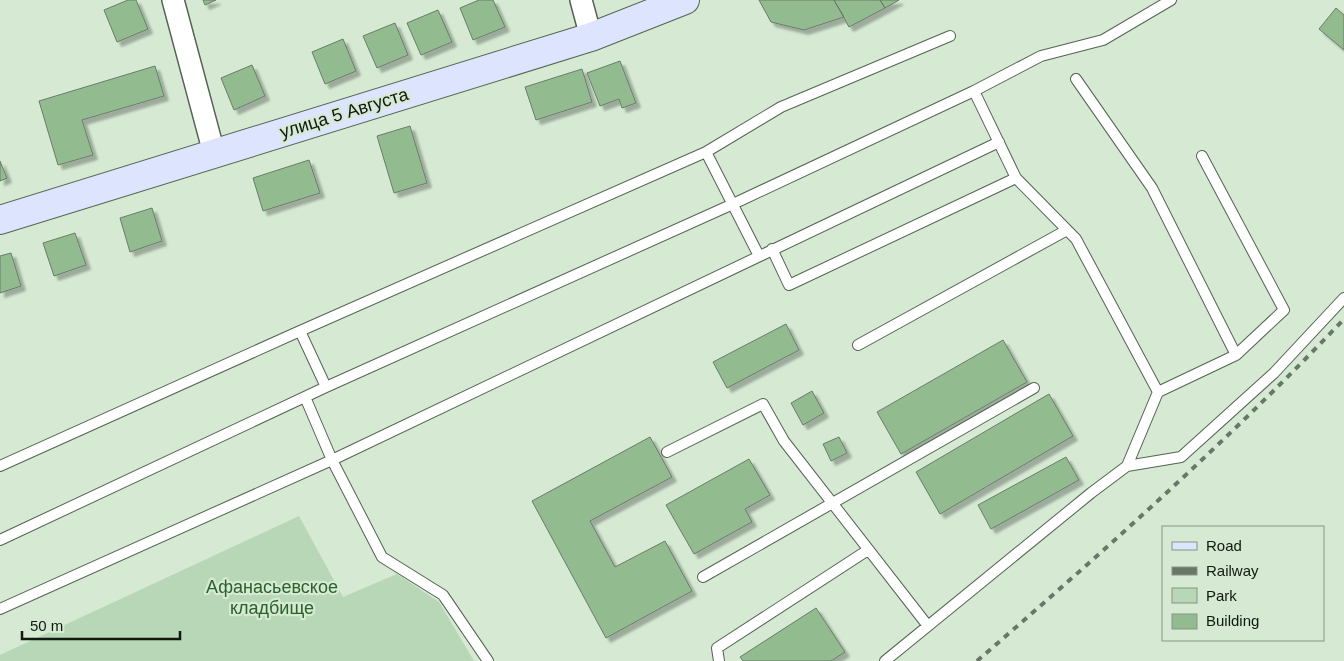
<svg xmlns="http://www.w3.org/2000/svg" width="1344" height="661" font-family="Arial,sans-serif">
<defs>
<filter id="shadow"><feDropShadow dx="4.5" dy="4.5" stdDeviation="1" flood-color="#0004"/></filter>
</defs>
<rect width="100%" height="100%" fill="#d5e9d3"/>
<path fill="#b8d7b6" d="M 299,516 L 343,597 L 397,574 L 439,602 L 474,661 L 0,661 L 0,655 Z"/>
<path fill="#92bc90" stroke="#6a7c69" filter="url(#shadow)" d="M 128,0 L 136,0 L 148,29 L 117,42 L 104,10 Z
M 203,0 L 216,0 L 205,5 Z
M 479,0 L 493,0 L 505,27 L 473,40 L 460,8 Z
M 759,0 L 834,0 L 844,17 L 804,30 L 771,22 Z
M 834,0 L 880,0 L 885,8 L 849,27 Z
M 880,0 L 899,0 L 885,8 Z
M 1336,8 L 1344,15 L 1344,50 L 1319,29 Z
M 438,10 L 452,42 L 421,55 L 407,23 Z
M 395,23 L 408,55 L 377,68 L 363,36 Z
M 343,39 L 356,71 L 325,84 L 312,52 Z
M 620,61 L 636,103 L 622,108 L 619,99 L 600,106 L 587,73 Z
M 252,65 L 265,96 L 234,110 L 221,78 Z
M 155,66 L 164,96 L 82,120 L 93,155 L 58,165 L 39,101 Z
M 582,69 L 592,102 L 536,120 L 525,87 Z
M 410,126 L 427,183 L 394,193 L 377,136 Z
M 309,160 L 320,193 L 263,211 L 253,178 Z
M 0,161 L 7,178 L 0,181 Z
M 152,208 L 162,241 L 130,252 L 120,218 Z
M 75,233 L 86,265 L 54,276 L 43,243 Z
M 11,253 L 21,286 L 0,293 L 0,256 Z
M 786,324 L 799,350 L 727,388 L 713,362 Z
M 1003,340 L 1027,382 L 901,454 L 877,412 Z
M 812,391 L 824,413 L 803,425 L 791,403 Z
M 1049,394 L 1073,436 L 940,514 L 916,472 Z
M 650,437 L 672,477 L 590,521 L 615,567 L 665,541 L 692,591 L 606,638 L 532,501 Z
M 839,437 L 847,453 L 831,461 L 823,444 Z
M 1066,457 L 1079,480 L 991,529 L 978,505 Z
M 749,459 L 770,495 L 745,509 L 752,522 L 694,554 L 666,505 Z
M 816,608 L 845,652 L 831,661 L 743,661 L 740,657 Z"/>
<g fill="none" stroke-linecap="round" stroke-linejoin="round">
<defs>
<path id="service" d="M 1076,79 L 1152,188 L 1236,355 L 1158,392
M 974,91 L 1041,56 L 1103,40 L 1171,0
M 706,152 L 781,107 L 950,36
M 1202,156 L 1284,310 L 1236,355
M 772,249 L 789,285 L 1016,178
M 300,331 L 706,152 L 759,256
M 858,345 L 1067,230
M 305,397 L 332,460 L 382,557 L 443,595 L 488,661
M 667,452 L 763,404 L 784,441 L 928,626
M 0,466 L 300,331 L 326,387
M 0,540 L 326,387 L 733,204 L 974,91 L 1016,178 L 1076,239 L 1158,392 L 1127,466
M 703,577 L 1034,388
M 0,609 L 332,460 L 999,142
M 719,661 L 717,648 L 868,550
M 885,661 L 1091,493 L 1127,466 L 1181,457 L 1274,373 L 1344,298"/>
<path id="minor" d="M 173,0 L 214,153
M 581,0 L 591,37"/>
<path id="secondary" d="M 0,220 L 591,37 L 685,0"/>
</defs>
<use href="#service" stroke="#536452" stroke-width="12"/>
<use href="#minor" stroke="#536452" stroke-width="24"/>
<use href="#secondary" stroke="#536452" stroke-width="30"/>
<use href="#service" stroke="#fff" stroke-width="10"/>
<use href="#minor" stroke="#fff" stroke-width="21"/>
<use href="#secondary" stroke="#dce4fe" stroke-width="28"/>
<path stroke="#697668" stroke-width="4" stroke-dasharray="6 6" stroke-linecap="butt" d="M 977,661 C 1103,552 1229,440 1344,319"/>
</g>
<g text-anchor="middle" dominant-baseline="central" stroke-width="4.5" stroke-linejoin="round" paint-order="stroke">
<g font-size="18" fill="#111811" stroke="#d5e9d3">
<text transform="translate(344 113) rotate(-17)">улица 5 Августа</text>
</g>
<g font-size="18" fill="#2a632a" stroke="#d5e9d3">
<text x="272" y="587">Афанасьевское<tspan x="272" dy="21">кладбище</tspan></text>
</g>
</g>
<rect x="1162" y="526" width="162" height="115" fill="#d5e9d3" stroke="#879585"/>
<rect x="1172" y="542" width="25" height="8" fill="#dce4fe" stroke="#879585"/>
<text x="1206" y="551" font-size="15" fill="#111811">Road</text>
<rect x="1172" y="567" width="25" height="8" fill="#697668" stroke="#879585"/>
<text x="1206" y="576" font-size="15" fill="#111811">Railway</text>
<rect x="1172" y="588" width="25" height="15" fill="#b8d7b6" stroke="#879585"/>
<text x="1206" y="601" font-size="15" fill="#111811">Park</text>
<rect x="1172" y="614" width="25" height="15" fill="#92bc90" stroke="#879585"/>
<text x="1206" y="626" font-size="15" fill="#111811">Building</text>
<path d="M22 631v8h158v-8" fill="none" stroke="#111811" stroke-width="2.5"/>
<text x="30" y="631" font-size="15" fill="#111811" stroke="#d5e9d3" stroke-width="4" paint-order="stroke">50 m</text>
</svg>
